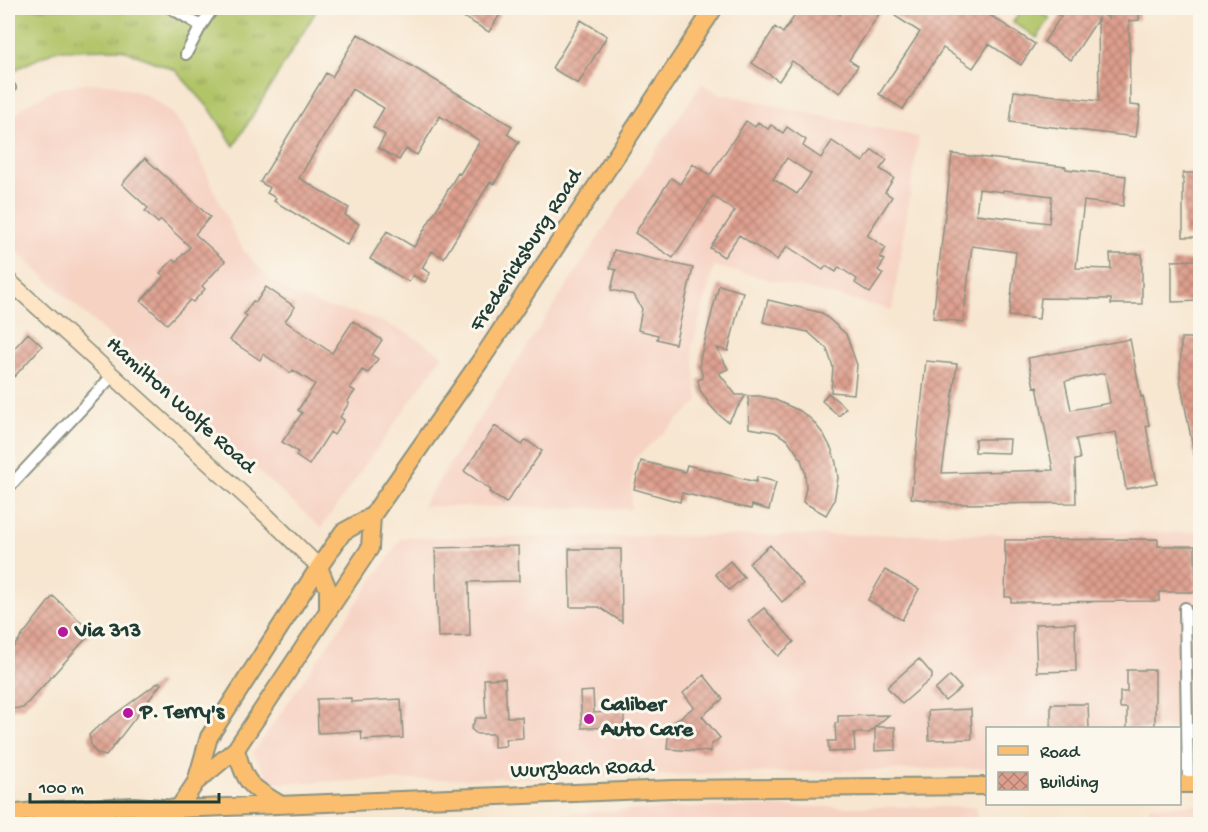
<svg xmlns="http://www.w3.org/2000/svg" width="1208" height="832" font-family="'Gochi Hand',sans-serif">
<defs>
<pattern id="grass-tufts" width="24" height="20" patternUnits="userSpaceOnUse" patternTransform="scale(1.5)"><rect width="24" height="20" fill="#b1c468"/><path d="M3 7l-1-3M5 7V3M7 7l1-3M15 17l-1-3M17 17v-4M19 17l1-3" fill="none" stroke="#8fa056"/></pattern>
<pattern id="building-cross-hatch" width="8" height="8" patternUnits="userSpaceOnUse" patternTransform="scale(1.5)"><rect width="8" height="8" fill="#de9e8d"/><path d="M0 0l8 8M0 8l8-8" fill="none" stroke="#b38274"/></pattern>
</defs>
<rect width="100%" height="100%" fill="#fbf7ec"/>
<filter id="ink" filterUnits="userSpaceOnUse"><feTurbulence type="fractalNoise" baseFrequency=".0167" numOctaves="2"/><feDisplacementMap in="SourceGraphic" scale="12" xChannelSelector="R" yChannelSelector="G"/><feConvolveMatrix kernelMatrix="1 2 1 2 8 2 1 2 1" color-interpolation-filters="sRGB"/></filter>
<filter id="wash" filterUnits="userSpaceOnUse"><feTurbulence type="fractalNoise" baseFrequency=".008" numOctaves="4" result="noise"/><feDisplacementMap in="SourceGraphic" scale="24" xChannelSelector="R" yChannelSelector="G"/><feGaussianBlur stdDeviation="1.35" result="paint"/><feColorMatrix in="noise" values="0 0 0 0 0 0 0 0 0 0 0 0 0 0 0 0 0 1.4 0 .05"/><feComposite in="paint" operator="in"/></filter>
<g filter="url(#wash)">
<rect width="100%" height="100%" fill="#f7e6d0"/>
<path fill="#f6d2c3" d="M 85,83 L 113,84 L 147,95 L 168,110 L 186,130 L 196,150 L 235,236 L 244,251 L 269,278 L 292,294 L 326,307 L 357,313 L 387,324 L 409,334 L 443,355 L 321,528 L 8,244 L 8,124 L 24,106 L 56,89 Z
M 702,84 L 718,93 L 919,137 L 892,310 L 714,266 L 692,347 L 698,402 L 633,460 L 631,509 L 422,506 L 650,159 Z
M 1200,532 L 1200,764 L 1180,764 L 1180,728 L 988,728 L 987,768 L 270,783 L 253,753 L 402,538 L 987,534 Z
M 1200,805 L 1200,824 L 1150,824 L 1149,806 Z
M 693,807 L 977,807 L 977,824 L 348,824 Z"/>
<path fill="url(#grass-tufts)" stroke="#68804e" stroke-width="1.5" d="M 8,8 L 318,8 L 234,146 L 210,109 L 175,70 L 121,49 L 56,50 L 18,68 L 8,78 Z"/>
<path fill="#b1c468" stroke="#68804e" stroke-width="1.5" d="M 1023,8 L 1035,8 L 1050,18 L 1037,38 L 1013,22 Z"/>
<g id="blocks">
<path fill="url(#building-cross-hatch)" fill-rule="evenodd" d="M 448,8 L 504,8 L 489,32 Z
M 800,8 L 829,8 L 840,15 L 845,8 L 883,8 L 849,60 L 858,66 L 840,93 L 792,61 L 779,81 L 752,63 L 775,27 L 783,33 Z
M 900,8 L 979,8 L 1035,44 L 1021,65 L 989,44 L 973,68 L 943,48 L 903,109 L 879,94 L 920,32 L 895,16 Z
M 1047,8 L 1092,8 L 1108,18 L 1107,8 L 1139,8 L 1139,20 L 1129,21 L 1130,105 L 1140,106 L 1136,137 L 1010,122 L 1014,91 L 1099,101 L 1098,19 L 1071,60 L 1044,42 L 1061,16 Z
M 581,20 L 607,36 L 578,84 L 552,68 Z
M 358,34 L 512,126 L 507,134 L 519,142 L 494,184 L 490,182 L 444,258 L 432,251 L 422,268 L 430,273 L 425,282 L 413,275 L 409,282 L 370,259 L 387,231 L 414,247 L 458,173 L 460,174 L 480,141 L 440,116 L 417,155 L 406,149 L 399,160 L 378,148 L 385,135 L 373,127 L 384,108 L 352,89 L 299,178 L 349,208 L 345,215 L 359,224 L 347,245 L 274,201 L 276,198 L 267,193 L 270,188 L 260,182 L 326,73 L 332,77 Z
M 746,121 L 755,127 L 758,122 L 768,129 L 771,125 L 783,133 L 787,127 L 806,140 L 803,146 L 821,158 L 832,141 L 863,162 L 872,150 L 887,160 L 880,169 L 894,178 L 885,192 L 892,197 L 867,235 L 886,248 L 880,257 L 885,260 L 878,270 L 883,274 L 870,293 L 855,283 L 857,279 L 839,267 L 836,272 L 826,266 L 823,270 L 787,246 L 777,260 L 739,235 L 724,257 L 710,248 L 735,211 L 713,196 L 673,258 L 635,233 L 671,178 L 680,184 L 693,164 L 710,175 ZM 787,158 L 811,174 L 797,194 L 773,179 Z
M 952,154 L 1066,167 L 1066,169 L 1126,176 L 1123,206 L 1084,201 L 1076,268 L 1111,269 L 1110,254 L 1142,254 L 1142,304 L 1111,304 L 1111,299 L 1041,298 L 1039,319 L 1009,316 L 1016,252 L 972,246 L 963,322 L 933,318 ZM 979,189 L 1003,192 L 1003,190 L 1052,196 L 1049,223 L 976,214 Z
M 145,158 L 210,217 L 195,234 L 225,261 L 202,286 L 205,289 L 193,302 L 190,300 L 167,324 L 141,301 L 164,276 L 160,273 L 173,260 L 176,262 L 190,247 L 161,220 L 158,223 L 145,211 L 148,208 L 122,184 Z
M 1183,173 L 1196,173 L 1196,180 L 1200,180 L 1200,230 L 1196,230 L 1196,237 L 1183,237 Z
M 614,250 L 693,268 L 675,344 L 657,339 L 658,335 L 638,330 L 642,309 L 634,295 L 611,290 L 616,270 L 610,268 Z
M 1200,260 L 1200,301 L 1172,302 L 1172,261 Z
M 719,285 L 743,292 L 728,351 L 717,348 L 728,369 L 719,373 L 736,395 L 746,395 L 728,422 L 718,414 L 709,404 L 700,390 L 698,380 L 703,378 L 700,367 L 700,359 Z
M 266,287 L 295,307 L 285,321 L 332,353 L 353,321 L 382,340 L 372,355 L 378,359 L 368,373 L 362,370 L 350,388 L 355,391 L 347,402 L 349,403 L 340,417 L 344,420 L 334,435 L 330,432 L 309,465 L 296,456 L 298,452 L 282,442 L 302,413 L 298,410 L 315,384 L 293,370 L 291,373 L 263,354 L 260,360 L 230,340 L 247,316 L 244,314 L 253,301 L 256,302 Z
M 768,300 L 822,313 L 846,334 L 857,365 L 854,394 L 831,392 L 833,367 L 827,349 L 808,332 L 763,322 Z
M 28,333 L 42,346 L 14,377 L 8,371 L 8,355 Z
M 1181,338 L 1200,338 L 1200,459 L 1195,459 L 1180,380 Z
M 1130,339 L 1141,397 L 1143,396 L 1149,425 L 1146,426 L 1157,483 L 1126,489 L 1116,432 L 1076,439 L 1080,459 L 1075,460 L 1076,503 L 951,504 L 951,503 L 911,498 L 926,361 L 957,364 L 942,473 L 1053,470 L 1037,386 L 1034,387 L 1028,358 ZM 1105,373 L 1110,403 L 1071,410 L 1065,381 Z
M 828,393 L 846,408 L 839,416 L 822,401 Z
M 748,396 L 759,396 L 773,399 L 800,411 L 812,420 L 824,435 L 832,450 L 836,463 L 838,478 L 834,501 L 826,515 L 803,502 L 806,488 L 805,472 L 801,459 L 788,440 L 775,432 L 749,428 Z
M 495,426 L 522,445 L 526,440 L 542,451 L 506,503 L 489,492 L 491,490 L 464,471 Z
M 975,439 L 1010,439 L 1009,453 L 975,452 Z
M 641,461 L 685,472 L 687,465 L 756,482 L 757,477 L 776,482 L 769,510 L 752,505 L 751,509 L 682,493 L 680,502 L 634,489 Z
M 1158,539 L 1158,546 L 1195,546 L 1196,592 L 1159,592 L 1159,601 L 1011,602 L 1011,597 L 1005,597 L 1006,552 L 1005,552 L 1005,540 Z
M 770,545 L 803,584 L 782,602 L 749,563 Z
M 518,546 L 519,581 L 469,582 L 470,636 L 438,637 L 435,548 Z
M 569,549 L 621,549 L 622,622 L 599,607 L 570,607 Z
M 730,561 L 744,577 L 729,590 L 715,574 Z
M 885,570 L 919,589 L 902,620 L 868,600 Z
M 53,596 L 92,632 L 23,708 L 8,709 L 8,654 Z
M 764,608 L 794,642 L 778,656 L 748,621 Z
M 1075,623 L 1076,671 L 1037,672 L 1035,624 Z
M 919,659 L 932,674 L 932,678 L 902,704 L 887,687 Z
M 1127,670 L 1155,670 L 1155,729 L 1127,729 L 1127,708 L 1120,708 L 1120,692 L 1127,692 Z
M 704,675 L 723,699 L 702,716 L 720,738 L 711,745 L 710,752 L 667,749 L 669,726 L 694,707 L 683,693 Z
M 950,676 L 961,688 L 945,701 L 935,690 Z
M 505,678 L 507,717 L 522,717 L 523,738 L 505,739 L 506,746 L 494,747 L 494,734 L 477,734 L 471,729 L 476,718 L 486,718 L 484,679 Z
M 159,682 L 161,684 L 106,756 L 98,754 L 92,748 L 89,735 L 95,729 Z
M 593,691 L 594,713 L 624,711 L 624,727 L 582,728 L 580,692 Z
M 351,698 L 351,702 L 401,699 L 403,738 L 362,740 L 361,731 L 318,733 L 317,699 Z
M 1051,704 L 1088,704 L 1089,729 L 1051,729 Z
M 971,709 L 972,739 L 929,740 L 928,711 Z
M 889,715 L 875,727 L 895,727 L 896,750 L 875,751 L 875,728 L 869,733 L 854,733 L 855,751 L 829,752 L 828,741 L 836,741 L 835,723 L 838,723 L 838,716 Z"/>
</g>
</g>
<g filter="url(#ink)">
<use href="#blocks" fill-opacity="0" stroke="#8b9282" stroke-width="1.5"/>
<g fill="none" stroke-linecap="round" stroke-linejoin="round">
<defs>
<path id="street" d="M 171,8 L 201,26 L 213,8
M 186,54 L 201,26
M 8,87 L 10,88
M 8,488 L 113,375
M 1185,608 L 1188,784"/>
<path id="secondary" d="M 8,280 L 268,517 L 319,567"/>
<path id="primary" d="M 319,567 L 328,589 L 328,610
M 236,749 C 245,785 250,786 281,805
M 196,782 L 236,749 L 370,548 L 372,516
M 1180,784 L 1200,784
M 8,814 L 36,811 L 134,806 L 178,809 L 672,789 L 988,786
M 131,824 L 169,812
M 168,824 L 196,782 L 209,737 L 319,567 L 343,532 L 372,516 L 483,357 L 714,8"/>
</defs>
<use href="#street" stroke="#8b9282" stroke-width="14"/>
<use href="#secondary" stroke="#8b9282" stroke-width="18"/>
<use href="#primary" stroke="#8b9282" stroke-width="20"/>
<use href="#street" stroke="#fff" stroke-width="10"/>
<use href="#secondary" stroke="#fde5c5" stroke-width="15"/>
<use href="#primary" stroke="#fbbe6e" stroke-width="16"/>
</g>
</g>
<g fill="#b5179e" stroke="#fbf7ec" stroke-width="2">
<circle cx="63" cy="632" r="6"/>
<circle cx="128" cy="713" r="6"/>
<circle cx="589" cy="719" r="6"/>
</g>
<g text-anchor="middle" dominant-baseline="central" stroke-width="6" stroke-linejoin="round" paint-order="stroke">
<g font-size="22" fill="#1f3d34" stroke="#fbf7ec">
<text transform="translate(527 251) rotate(-57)">Fredericksburg Road</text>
<text transform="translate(180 406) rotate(42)">Hamilton Wolfe Road</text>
<text transform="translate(582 770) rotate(-2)">Wurzbach Road</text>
</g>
<g font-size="22" font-weight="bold" fill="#1f3d34" stroke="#fbf7ec" text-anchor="start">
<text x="75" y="632">Via 313</text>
<text x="601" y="706">Caliber<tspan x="601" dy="25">Auto Care</tspan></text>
<text x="140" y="713">P. Terry's</text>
</g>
</g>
<rect width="1208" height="832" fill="none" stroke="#fbf7ec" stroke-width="30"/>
<rect x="986" y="727" width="195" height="78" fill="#fbf7ec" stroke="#a3ada2" stroke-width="1.5"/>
<rect x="998" y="746" width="30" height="9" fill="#fbbe6e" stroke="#a3ada2" stroke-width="1.5"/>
<text x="1040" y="757" font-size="18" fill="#1f3d34">Road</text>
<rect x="998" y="772" width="30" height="18" fill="url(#building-cross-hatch)" stroke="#a3ada2" stroke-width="1.5"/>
<text x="1040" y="787" font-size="18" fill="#1f3d34">Building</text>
<path d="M30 793v9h189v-9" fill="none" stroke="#1f3d34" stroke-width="3"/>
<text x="39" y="793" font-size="18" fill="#1f3d34" stroke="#fbf7ec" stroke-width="4.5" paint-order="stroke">100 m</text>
</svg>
